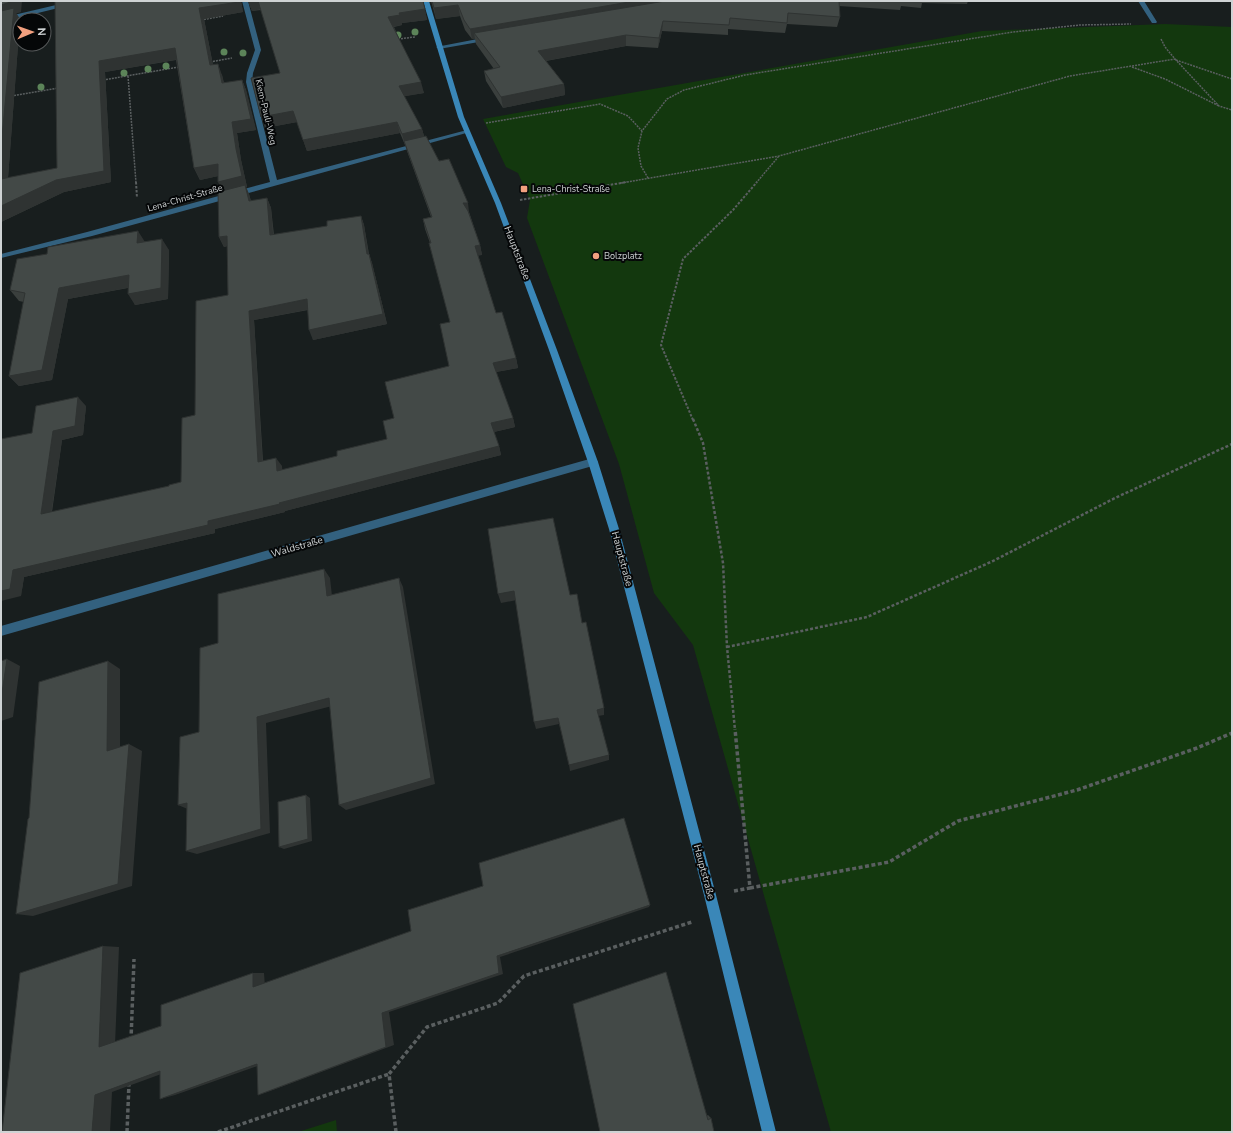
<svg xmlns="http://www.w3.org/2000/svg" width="1233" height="1133" font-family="'Nunito Sans',sans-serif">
<rect width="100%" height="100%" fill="#181e1e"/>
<path fill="#13380e" d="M 1165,24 L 1232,27 L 1232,1132 L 831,1132 L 693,645 L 654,593 L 619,464 L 527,218 L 530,200 L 518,173 L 506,167 L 483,119 L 982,31 Z
M 336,1120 L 337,1132 L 298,1132 Z"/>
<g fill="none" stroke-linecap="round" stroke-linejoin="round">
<path stroke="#5a5f60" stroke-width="1.5" stroke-dasharray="2 1" stroke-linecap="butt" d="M 201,20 L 223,16
M 398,39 L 415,37
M 1175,59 L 1219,106 L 1232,110
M 1176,60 L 1232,79
M 210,62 L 232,58
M 1132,67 L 1165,79 L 1219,106
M 128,76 L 136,183
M 103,80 L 179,67
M 11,96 L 59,88
M 486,123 L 600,104 L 628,116 L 642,131
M 648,178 L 641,166 L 638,148 L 642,131 L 667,99 L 684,90 L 745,75 L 1013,32 L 1080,25 L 1131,24
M 621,183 L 779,156 L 1070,76 L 1175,59 L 1165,47 L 1161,39
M 756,183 L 779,156"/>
<path stroke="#5a5f60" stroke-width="2" stroke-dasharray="2.5 1.5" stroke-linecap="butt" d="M 136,182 L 137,198
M 520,200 L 627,182
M 693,420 L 661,345 L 683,259 L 733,210 L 757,182"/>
<path stroke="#5a5f60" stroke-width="2.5" stroke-dasharray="3 2" stroke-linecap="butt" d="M 693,419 L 703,443 L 723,563 L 727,647 L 735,730
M 727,647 L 867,617 L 993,561 L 1115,498 L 1232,444"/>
<path stroke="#5a5f60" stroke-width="3.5" stroke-dasharray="4 2.5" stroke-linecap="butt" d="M 750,888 L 889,862 L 958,821 L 1077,790 L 1197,748 L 1232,733
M 734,891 L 750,888 L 735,729
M 131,1040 L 134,959
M 127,1132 L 129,1083
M 218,1132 L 389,1074
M 396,1132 L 389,1074 L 427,1027 L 498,1003 L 524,976 L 692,922"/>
<path fill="#33617f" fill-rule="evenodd" d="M 73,1 L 87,1 L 1,22 L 1,18 Z
M 242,1 L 248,1 L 261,50 L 253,73 L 252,82 L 277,180 L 467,130 L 470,132 L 92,236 L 1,258 L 1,254 L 87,232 L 270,182 L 246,82 L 247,73 L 255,50 Z
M 1138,1 L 1144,1 L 1157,22 L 1156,23 L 1152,23 Z
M 488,37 L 491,39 L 490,40 L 439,49 L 436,47 Z
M 593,458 L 596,459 L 598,462 L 596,465 L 1,636 L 1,626 Z"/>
<path fill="#3a87b8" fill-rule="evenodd" d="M 423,1 L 429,1 L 464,117 L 501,203 L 557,350 L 598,462 L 619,529 L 716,895 L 776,1132 L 762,1132 L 704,895 L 609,529 L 588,462 L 549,350 L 495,203 L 458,117 Z"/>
</g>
<g fill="#5c8459">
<circle cx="415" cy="32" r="3.5"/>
<circle cx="398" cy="35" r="3.5"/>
<circle cx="224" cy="52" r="3.5"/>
<circle cx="243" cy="53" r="3.5"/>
<circle cx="166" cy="66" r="3.5"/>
<circle cx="148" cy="69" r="3.5"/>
<circle cx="124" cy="73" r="3.5"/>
<circle cx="41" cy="87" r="3.5"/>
</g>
<path fill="#3a3f3d" d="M 1,1 L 21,12 L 16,13 L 20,19 L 8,178 L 57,168 L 55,1 L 241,1 L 243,12 L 204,19 L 213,65 L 222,75 L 224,83 L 242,80 L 246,90 L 256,130 L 237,133 L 241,160 L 247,187 L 246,187 L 249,194 L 251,201 L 267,198 L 271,208 L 274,235 L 327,226 L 361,216 L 364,225 L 369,254 L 372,263 L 387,324 L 313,340 L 308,310 L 254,320 L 263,461 L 282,466 L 282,470 L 337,456 L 387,439 L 394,418 L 449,366 L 450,322 L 430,243 L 425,229 L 423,219 L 431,217 L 407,151 L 405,145 L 400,133 L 307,151 L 297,122 L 265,128 L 280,73 L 261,10 L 252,11 L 248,1 L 423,1 L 427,20 L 402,23 L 402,25 L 394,27 L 424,93 L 404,96 L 422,129 L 424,136 L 439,161 L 469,212 L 480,245 L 482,255 L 478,255 L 496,313 L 516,358 L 518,368 L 496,372 L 513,418 L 515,427 L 494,432 L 499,446 L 501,455 L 285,511 L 285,512 L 215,529 L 215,533 L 24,577 L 21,596 L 32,433 L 86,406 L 83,435 L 62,440 L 52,512 L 169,486 L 181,482 L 195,415 L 228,295 L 227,246 L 224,247 L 219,237 L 222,191 L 218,176 L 200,180 L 194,168 L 176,60 L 105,72 L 111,182 L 64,192 L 1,222 Z
M 431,1 L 968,1 L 967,4 L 922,3 L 921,8 L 901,6 L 900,10 L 839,6 L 840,17 L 837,27 L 787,24 L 785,33 L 728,29 L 728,35 L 662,31 L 658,48 L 626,46 L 546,61 L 564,84 L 565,95 L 503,108 L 486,81 L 484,71 L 494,69 L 476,44 L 475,39 L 472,39 L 465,30 L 460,16 L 436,19 Z
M 145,242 L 169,250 L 168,299 L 135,305 L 128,288 L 68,299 L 52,380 L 19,386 L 9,376 L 24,302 L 19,301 L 10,290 Z
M 708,1115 L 711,1118 L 714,1132 L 600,1132 L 706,1116 Z"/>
<path fill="#2f3332" d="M 14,1 L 22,1 L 21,12 L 16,13 L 20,19 L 7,191 L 1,183 L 1,5 Z
M 239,1 L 241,1 L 243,12 L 204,19 L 215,76 L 210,65 L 199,8 Z
M 248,1 L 259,1 L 262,9 L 252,11 Z
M 635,1 L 696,1 L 474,33 L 475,39 L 472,39 L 470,29 Z
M 458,5 L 460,16 L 436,19 L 434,8 Z
M 425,9 L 427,20 L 402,23 L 402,25 L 391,27 L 388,17 L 399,13 Z
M 663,21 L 662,31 L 658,48 L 659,38 Z
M 626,35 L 626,46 L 539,62 L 538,51 Z
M 175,48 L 180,59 L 105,72 L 111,182 L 64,192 L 1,222 L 1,206 L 56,180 L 99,61 Z
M 218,64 L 222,75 L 226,94 L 222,83 Z
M 242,80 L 246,90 L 256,130 L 237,133 L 241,160 L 247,187 L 246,187 L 249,194 L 253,211 L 223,193 L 218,182 L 236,149 L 232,122 Z
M 421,82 L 424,93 L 401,97 L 399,86 Z
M 564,84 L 565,95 L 503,108 L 501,97 Z
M 293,111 L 297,122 L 265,128 L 261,117 Z
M 397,122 L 400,133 L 307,151 L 303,140 Z
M 422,129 L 425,140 L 404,141 L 405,145 L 402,134 Z
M 218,164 L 223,175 L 200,180 L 194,168 Z
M 267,198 L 271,208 L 274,245 L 270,235 Z
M 463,203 L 468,203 L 469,212 L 465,213 Z
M 361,216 L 364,225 L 370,264 L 367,254 Z
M 138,231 L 145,242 L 137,243 Z
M 227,236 L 232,245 L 224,247 L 219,237 Z
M 162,239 L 169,250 L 168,299 L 135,305 L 128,294 Z
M 480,245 L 482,255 L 477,256 L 475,246 Z
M 369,254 L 372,263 L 387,324 L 313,340 L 309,330 Z
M 129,275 L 137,286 L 68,299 L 52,380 L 19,386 L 9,376 L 59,288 Z
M 307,299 L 311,309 L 254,320 L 263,470 L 258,462 L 249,311 Z
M 516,358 L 518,368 L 495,372 L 493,363 Z
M 78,397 L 86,406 L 83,435 L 62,440 L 50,522 L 41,514 L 53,431 Z
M 513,418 L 515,427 L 493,432 L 491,423 Z
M 499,446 L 501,455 L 285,511 L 285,512 L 215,529 L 215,533 L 24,577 L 21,596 L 1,601 L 1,591 L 13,570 L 279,503 Z
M 276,458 L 282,466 L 283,479 L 277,471 Z
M 324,569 L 330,578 L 333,605 L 327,596 Z
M 399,578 L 403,587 L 435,784 L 346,810 L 339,805 Z
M 514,591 L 517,600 L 501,603 L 498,594 Z
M 7,659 L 20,666 L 13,717 L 1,721 L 1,700 Z
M 108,661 L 120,669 L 120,758 L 107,751 Z
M 329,698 L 336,705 L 266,723 L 270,833 L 197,854 L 186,851 L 257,717 Z
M 604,708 L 604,715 L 598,716 L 597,710 Z
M 558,718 L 559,724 L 536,729 L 534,722 Z
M 129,744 L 142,751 L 132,886 L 33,916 L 16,914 Z
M 609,755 L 609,760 L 570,771 L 569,765 Z
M 306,795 L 310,798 L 312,841 L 284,849 L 279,847 Z
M 187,803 L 190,810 L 178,805 Z
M 650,905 L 649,907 L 500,957 L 503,974 L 389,1012 L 394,1045 L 270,1091 L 258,1095 L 382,1013 L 497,956 Z
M 103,946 L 119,947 L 115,1045 L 99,1047 Z
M 253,973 L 264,973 L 265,987 L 253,987 Z
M 269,1062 L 175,1095 L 160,1099 L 257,1064 Z
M 175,1069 L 112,1092 L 110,1132 L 92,1132 L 95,1095 L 160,1071 Z"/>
<path fill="#434947" stroke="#2f3332" d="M 1,1 L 14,1 L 1,5 Z
M 55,1 L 239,1 L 239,2 L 199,8 L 210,65 L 218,64 L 222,83 L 242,80 L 251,119 L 232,122 L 236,149 L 242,176 L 218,182 L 218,164 L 194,168 L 175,48 L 99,61 L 104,171 L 56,180 L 1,206 L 1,179 L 57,168 Z
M 258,1 L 423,1 L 425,9 L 399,13 L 400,15 L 388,17 L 421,82 L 399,86 L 422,129 L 402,134 L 397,122 L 303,140 L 293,111 L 261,117 L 251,78 L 280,73 Z
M 432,1 L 635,1 L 470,29 L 464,20 L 458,5 L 434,8 Z
M 665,1 L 839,1 L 840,17 L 788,13 L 787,23 L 730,18 L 729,25 L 663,21 L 659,38 L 626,35 L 538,51 L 564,84 L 501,97 L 484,71 L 500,67 L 474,33 Z
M 14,8 L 1,148 L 1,11 Z
M 426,136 L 439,161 L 449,159 L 468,203 L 463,203 L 468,211 L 480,245 L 475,246 L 496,313 L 502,312 L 516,358 L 493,363 L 513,418 L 491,423 L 499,446 L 279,503 L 280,504 L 208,521 L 208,525 L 13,570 L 10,589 L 1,591 L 1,439 L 32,433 L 36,406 L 78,397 L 75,426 L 53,431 L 41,514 L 169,486 L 169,485 L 181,482 L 182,418 L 195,415 L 196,301 L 228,295 L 227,236 L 219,237 L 218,192 L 245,185 L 249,201 L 267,198 L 270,235 L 327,226 L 327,221 L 361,216 L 367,254 L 369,254 L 383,314 L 309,330 L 307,299 L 249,311 L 258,462 L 276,458 L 277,471 L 337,456 L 337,451 L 387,439 L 383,421 L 394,418 L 385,382 L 449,366 L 440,324 L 450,322 L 429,243 L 431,243 L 423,219 L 432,217 L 404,141 Z
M 138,231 L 137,243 L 162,239 L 161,288 L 128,294 L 129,275 L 59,288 L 42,370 L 9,376 L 25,293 L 10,290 L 17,259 L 47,254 L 48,247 Z
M 553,518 L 570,595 L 577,594 L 582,623 L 586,622 L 604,708 L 597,710 L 609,755 L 569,765 L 558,718 L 534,722 L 514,591 L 498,594 L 488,529 Z
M 324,569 L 327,596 L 399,578 L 431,778 L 339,805 L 329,698 L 257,717 L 261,829 L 186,851 L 187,803 L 178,805 L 180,737 L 199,732 L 200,648 L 218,643 L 218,594 Z
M 7,659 L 1,700 L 1,661 Z
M 108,661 L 107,751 L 129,744 L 118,884 L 16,914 L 28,819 L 29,818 L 39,682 Z
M 306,795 L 308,839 L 279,847 L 278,802 Z
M 624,818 L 650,905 L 497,956 L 499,973 L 382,1013 L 386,1047 L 258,1095 L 257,1064 L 160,1099 L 160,1071 L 95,1095 L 92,1132 L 2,1132 L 20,973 L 103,946 L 99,1047 L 161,1026 L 161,1005 L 253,973 L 253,987 L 411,931 L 408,910 L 483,886 L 479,863 Z
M 666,972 L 708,1120 L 711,1118 L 714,1132 L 600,1132 L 573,1004 Z"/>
<g fill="#f2a07f" stroke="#050708" stroke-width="1.5">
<rect x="520" y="185" width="8" height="8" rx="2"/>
<circle cx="596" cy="256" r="4"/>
</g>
<g text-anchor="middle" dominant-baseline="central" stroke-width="4" stroke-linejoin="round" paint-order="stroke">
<g font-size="9" fill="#cfd3d4" stroke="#050708">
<text transform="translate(266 112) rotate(77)">Kiem-Pauli-Weg</text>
<text transform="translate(185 198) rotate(-16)">Lena-Christ-Straße</text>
</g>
<g font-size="9" fill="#cfd3d4" stroke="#050708" text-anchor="start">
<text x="532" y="189">Lena-Christ-Straße</text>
<text x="604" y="256">Bolzplatz</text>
</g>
<g font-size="10" fill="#cfd3d4" stroke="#050708">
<text transform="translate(517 253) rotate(69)">Hauptstraße</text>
<text transform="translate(297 547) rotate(-16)">Waldstraße</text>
<text transform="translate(622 559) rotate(75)">Hauptstraße</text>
<text transform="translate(704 872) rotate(75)">Hauptstraße</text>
</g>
</g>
<rect width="1233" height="1133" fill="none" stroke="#cfd3d4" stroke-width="4"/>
<g transform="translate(32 32) rotate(88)"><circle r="19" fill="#050708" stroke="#56595a"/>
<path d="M0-3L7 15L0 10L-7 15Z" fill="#f2a07f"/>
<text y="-6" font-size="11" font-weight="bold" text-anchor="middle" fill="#cfd3d4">N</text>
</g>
</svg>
